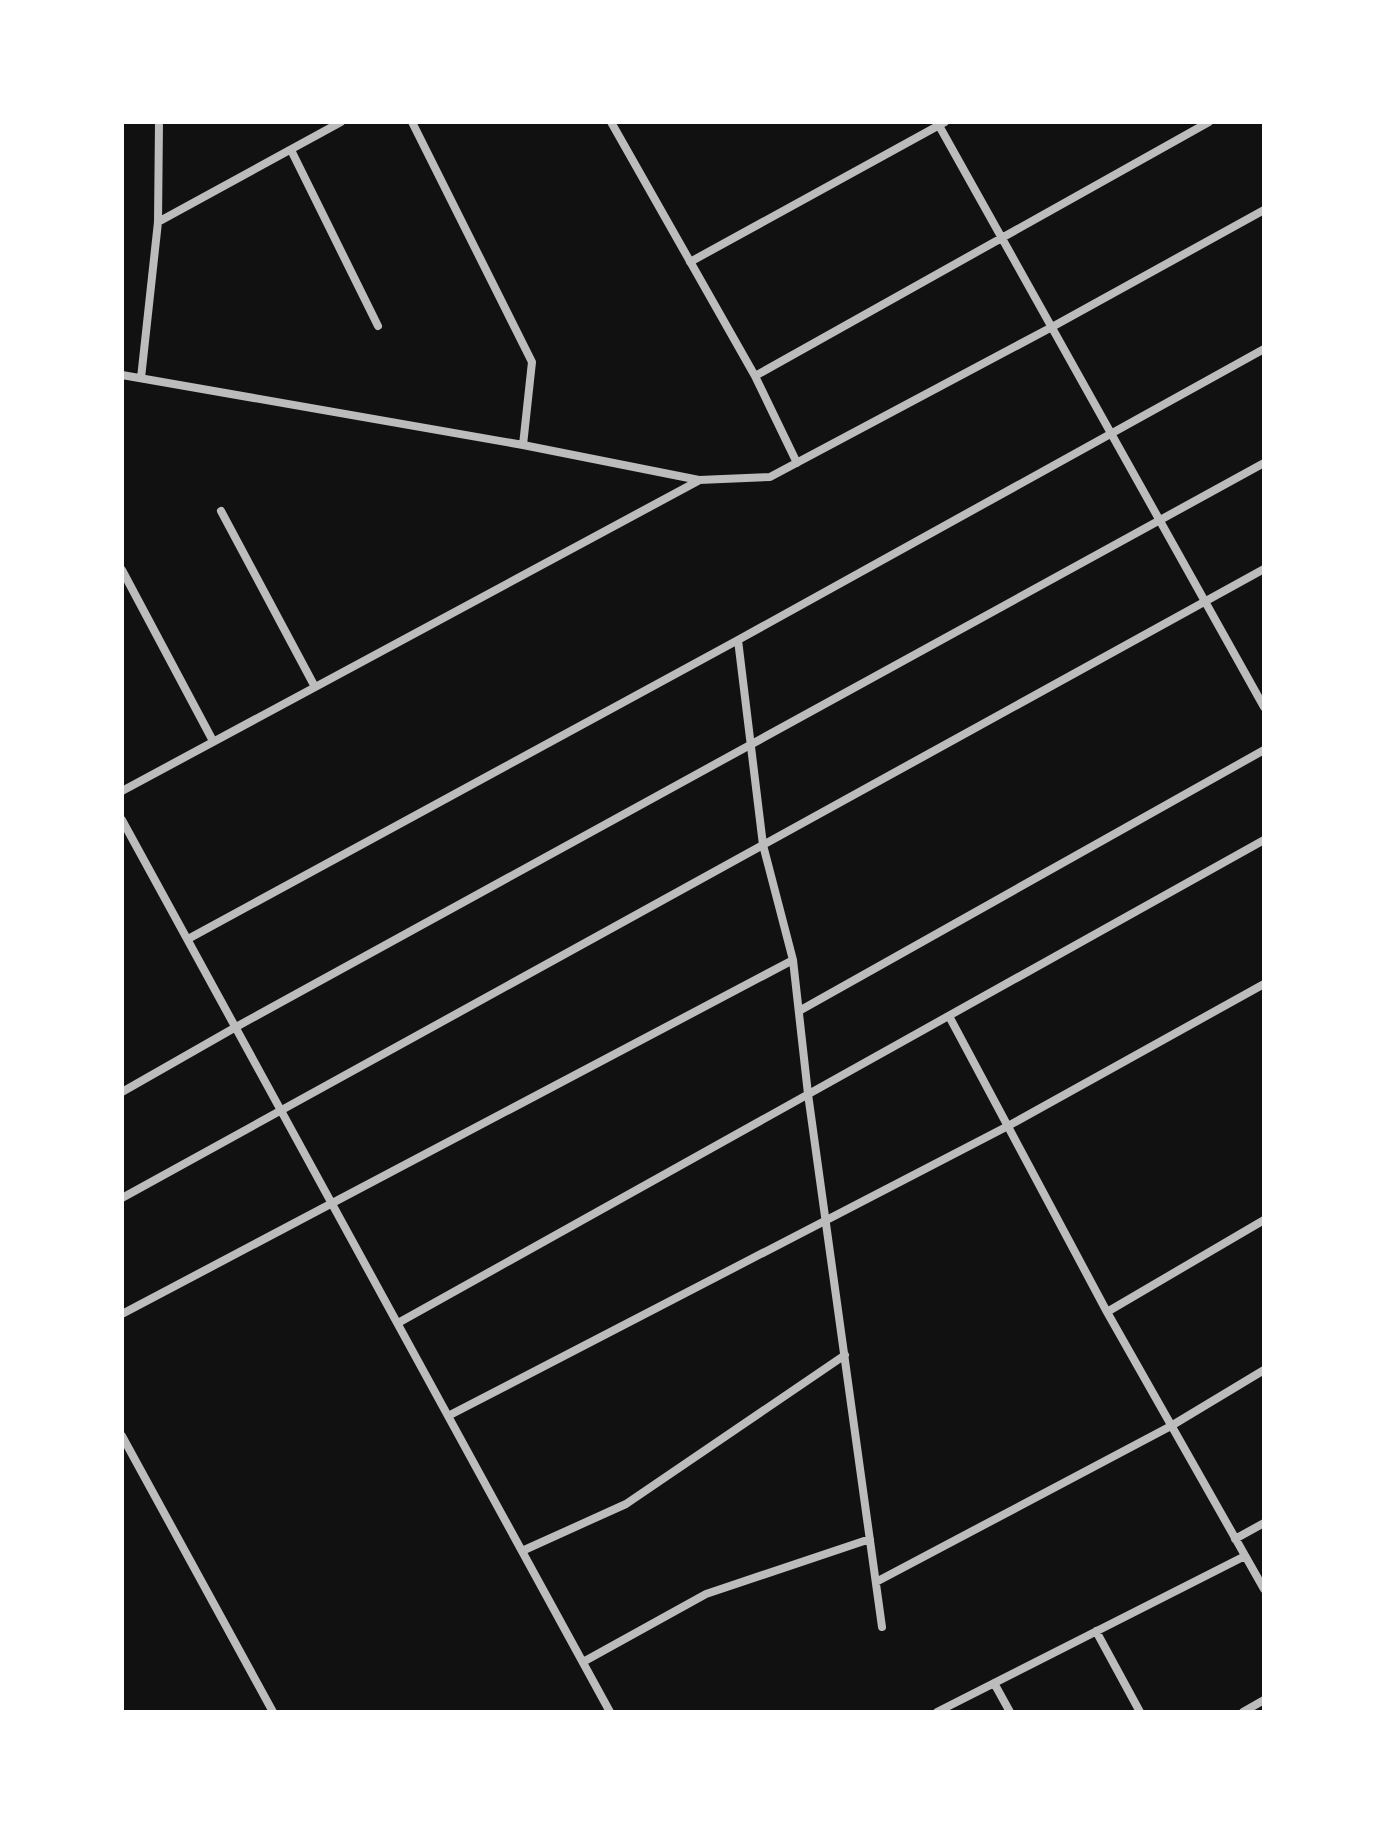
<svg xmlns="http://www.w3.org/2000/svg" width="1386" height="1834" font-family="'Libre Baskerville',serif">
<rect width="100%" height="100%" fill="#111"/>
<g fill="none" stroke-linecap="round" stroke-linejoin="round">
<path stroke="#bcbcbc" stroke-width="8" d="M 412,122 L 532,362 L 523,445
M 611,122 L 755,376 L 797,463
M 937,122 L 1264,707
M 291,150 L 378,326
M 158,222 L 341,122
M 690,262 L 945,122
M 122,375 L 523,445 L 699,480 L 770,477 L 1052,327 L 1264,210
M 755,376 L 1209,122
M 141,378 L 158,222 L 159,122
M 221,511 L 315,687
M 122,570 L 213,741
M 738,640 L 763,845 L 793,960 L 808,1094 L 882,1627
M 122,791 L 698,481
M 122,820 L 610,1712
M 188,939 L 738,640 L 1264,349
M 799,1011 L 1264,750
M 949,1016 L 1107,1312 L 1264,1589
M 122,1092 L 236,1027 L 1264,463
M 122,1198 L 1264,569
M 1107,1312 L 1264,1220
M 122,1314 L 793,960
M 398,1323 L 1264,840
M 448,1416 L 1008,1126 L 1264,984
M 122,1436 L 273,1712
M 1235,1539 L 1264,1523
M 522,1551 L 626,1504 L 845,1355
M 876,1582 L 1171,1426 L 1264,1370
M 1096,1631 L 1140,1712
M 583,1662 L 706,1594 L 870,1539
M 994,1683 L 1010,1712
M 937,1712 L 1245,1556
M 1243,1712 L 1264,1700"/>
</g>
<rect width="1386" height="1834" fill="none" stroke="#ffffff" stroke-width="248"/>
</svg>
